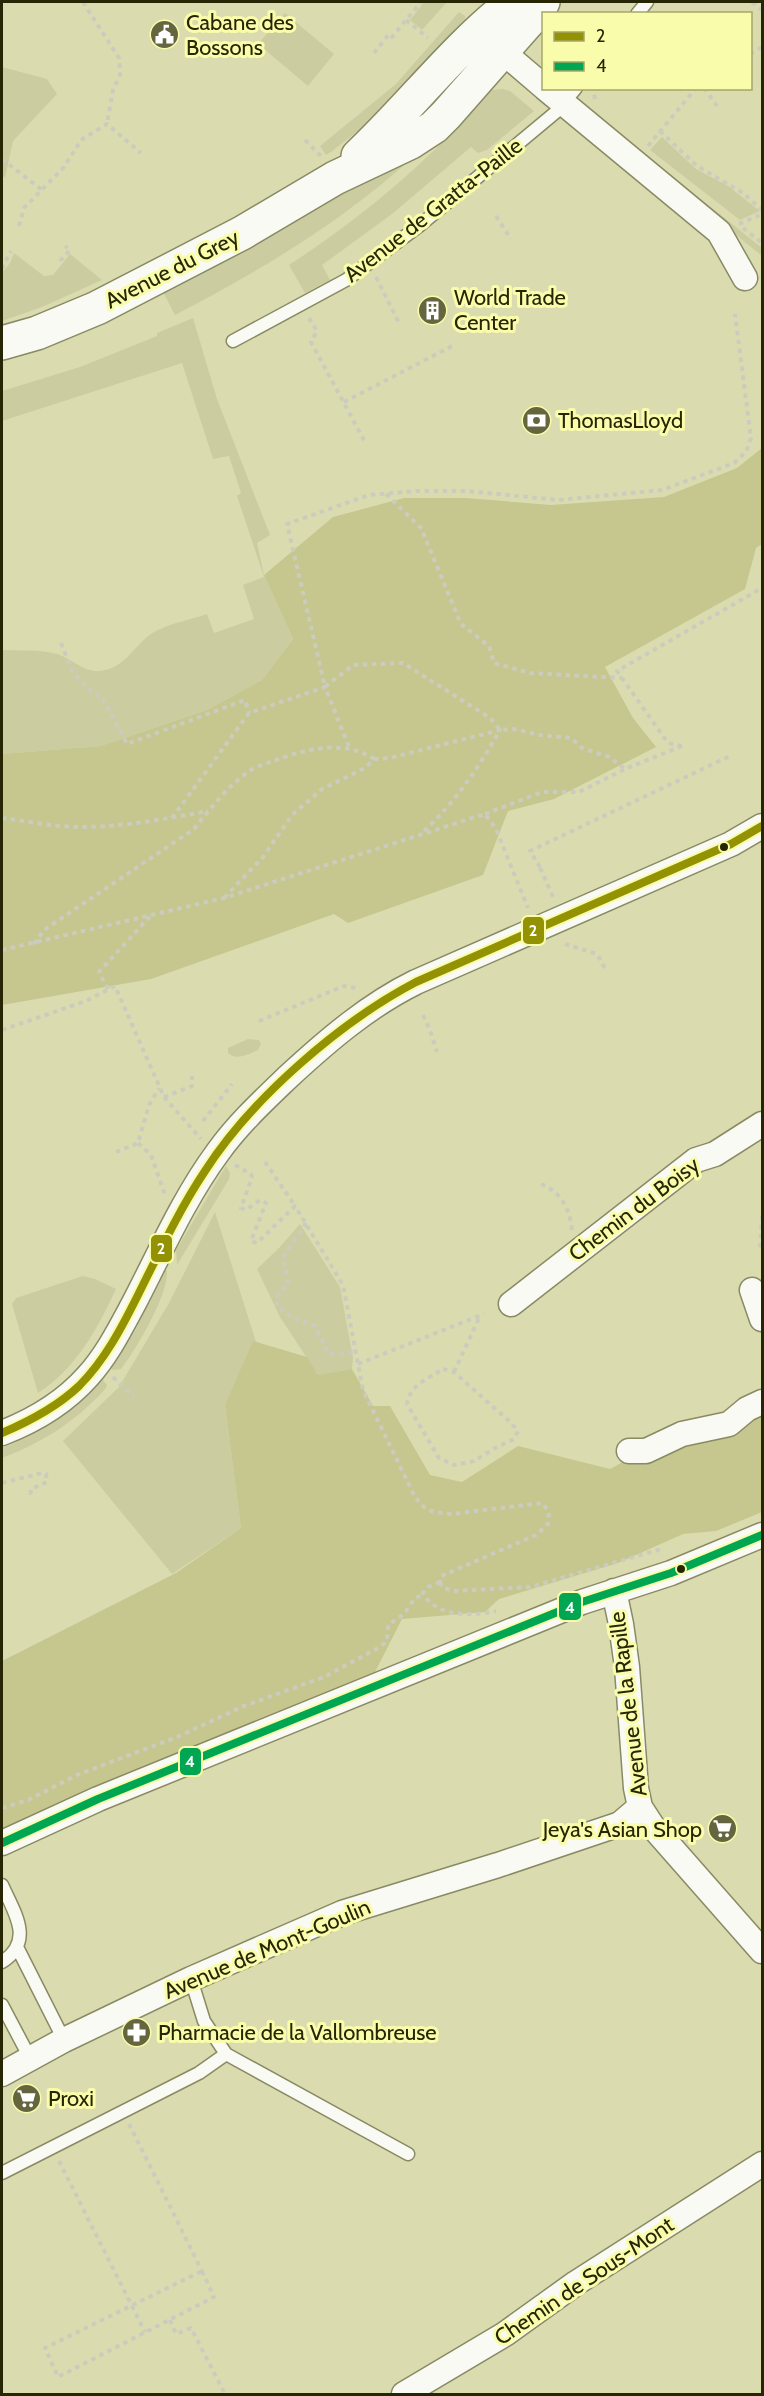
<svg xmlns="http://www.w3.org/2000/svg" width="764" height="2396" font-family="Cabin,sans-serif">
<rect width="100%" height="100%" fill="#dadcaf"/>
<path fill="#cbcda0" d="M 424,2 L 447,2 L 422,30 L 410,20 Z
M 459,12 L 465,16 L 465,23 L 369,122 L 331,152 L 326,155 L 320,146 L 396,84 Z
M 285,13 L 334,54 L 308,86 L 258,44 Z
M 2,67 L 47,79 L 57,94 L 13,141 L 5,178 L 2,175 Z
M 503,89 L 510,91 L 534,111 L 487,150 L 478,153 L 471,147 L 392,214 L 322,265 L 330,280 L 305,293 L 289,265 C 367,214 429,161 491,90 Z
M 435,136 C 359,212 269,266 175,315 L 163,292 Z
M 662,137 L 696,169 L 728,186 L 760,211 L 740,220 L 650,150 Z
M 646,155 L 762,248 L 762,256 L 642,158 Z
M 14,253 L 44,276 L 53,275 L 70,254 L 102,280 L 42,307 L 2,321 L 2,273 L 10,263 Z
M 193,318 L 217,399 L 270,535 L 257,543 L 264,575 L 293,639 L 262,680 L 207,710 L 101,746 L 2,754 L 2,650 C 19,651 40,649 57,654 C 71,658 83,672 99,671 C 126,669 134,644 154,632 C 170,623 190,620 207,614 L 214,633 L 254,619 L 243,585 L 264,577 L 237,496 L 241,493 L 229,456 L 213,459 L 182,363 L 2,421 L 2,391 L 80,367 L 157,336 L 157,333 Z
M 248,1039 L 259,1040 L 261,1044 L 258,1050 C 249,1054 236,1061 228,1053 L 228,1048 Z
M 226,1166 L 230,1173 L 229,1179 L 177,1265 L 176,1250 Z
M 215,1212 L 256,1342 L 225,1405 L 241,1528 L 172,1574 L 63,1441 L 119,1387 L 169,1303 Z
M 300,1224 L 340,1287 L 353,1358 L 352,1369 L 318,1375 L 280,1317 L 257,1269 L 279,1248 Z
M 165,1270 L 167,1271 C 169,1294 136,1350 121,1369 L 113,1370 L 111,1368 L 135,1331 Z
M 83,1276 L 95,1279 L 116,1289 C 98,1328 76,1369 38,1393 L 12,1304 L 16,1298 L 25,1295 Z
M 102,1379 L 107,1385 L 106,1388 C 78,1420 42,1443 2,1458 L 2,1448 C 42,1434 73,1410 102,1379 Z"/>
<path fill="#c5c78f" d="M 762,448 L 762,544 L 756,548 L 745,589 L 605,667 L 633,718 L 656,747 L 554,799 L 508,811 L 483,875 L 348,923 L 334,914 L 151,979 L 2,1005 L 2,754 L 101,746 L 207,710 L 262,680 L 293,639 L 264,575 L 333,517 L 404,498 L 466,498 L 551,505 L 664,497 L 737,468 Z
M 253,1341 L 307,1357 L 318,1375 L 352,1369 L 373,1406 L 390,1406 L 430,1475 L 462,1482 L 518,1446 L 610,1469 L 634,1456 L 697,1432 L 744,1427 L 762,1399 L 762,1512 L 716,1531 L 683,1534 L 618,1563 L 499,1599 L 485,1612 L 402,1619 L 375,1672 L 55,1804 L 2,1834 L 2,1661 L 176,1573 L 241,1528 L 225,1405 Z"/>
<g fill="none" stroke-linecap="round" stroke-linejoin="round">
<defs>
<path id="lane" d="M 637,14 L 647,2
M 233,341 L 346,280 L 419,226 L 556,112 L 576,88
M 2,1885 C 14,1912 35,1941 2,1962
M 17,1947 L 64,2040
M 191,1979 L 204,2021 L 226,2054 L 408,2154
M 2,2005 L 30,2058
M 2,2173 L 199,2073 L 226,2054"/>
<path id="street" d="M 490,41 L 544,87
M 545,88 L 719,232 L 745,278
M 752,1290 L 762,1319
M 511,1304 L 696,1160 L 715,1154 L 762,1124
M 2,1433 C 33,1421 65,1402 88,1376 C 107,1355 120,1329 134,1303 C 160,1253 184,1198 218,1152 C 238,1124 264,1100 289,1076 C 328,1040 369,1005 416,982 L 731,844 L 762,826
M 629,1451 L 646,1451 L 682,1434 L 729,1424 L 747,1409 L 762,1402
M 614,1591 L 621,1624 L 627,1667 L 636,1788 L 640,1807 L 653,1827 L 762,1951
M 2,1843 L 98,1799 L 582,1602 L 671,1573 L 762,1535
M 2,2074 L 64,2040 L 191,1979 L 342,1913 L 498,1865 L 620,1824 L 640,1807
M 404,2394 L 505,2334 L 576,2283 L 762,2164"/>
<path id="secondary" d="M 358,156 C 411,106 455,47 513,2
M 2,343 L 37,333 L 97,308 L 242,233 L 335,178 L 411,142 L 434,127 L 446,115 L 535,14 L 543,2"/>
</defs>
<use href="#lane" stroke="#898a64" stroke-width="15"/>
<use href="#street" stroke="#898a64" stroke-width="27"/>
<use href="#secondary" stroke="#898a64" stroke-width="36"/>
<path stroke="#cbccbd" stroke-width="4" stroke-dasharray="4.5 4.5" stroke-linecap="butt" d="M 83,2 L 119,58 L 120,75 L 113,90 L 107,124
M 752,2 L 762,10
M 406,20 L 428,38
M 374,53 L 389,34 L 392,37 L 421,2
M 750,54 L 762,47
M 704,88 L 717,106
M 595,99 L 594,94 L 597,88
M 660,131 L 697,166 L 743,193 L 762,210
M 305,140 L 321,156
M 648,146 L 696,88
M 2,159 L 42,190
M 496,216 L 511,239
M 739,224 L 762,214
M 19,226 L 24,208 L 64,167 L 81,140 L 107,124 L 141,153
M 743,228 L 762,243
M 60,261 L 70,250 L 65,246
M 2,269 L 11,251
M 376,277 L 400,325
M 309,318 L 317,331 L 311,342 L 366,444
M 344,402 L 454,345
M 386,494 L 421,528 L 461,624 L 489,646 L 494,663 L 530,673 L 622,678
M 61,643 L 72,671 L 88,689 L 103,699 L 127,744 L 245,700 L 249,713
M 682,746 L 625,769 L 609,757 L 582,748 L 571,738 L 540,735 L 514,729 L 500,730 L 490,718 L 403,663 L 353,665 L 325,687 L 287,524 L 369,495 L 417,491 L 467,491 L 558,500 L 662,490 L 734,463 L 746,452 L 751,438 L 735,314
M 682,746 L 668,743 L 617,671 L 762,588
M 374,759 L 390,758 L 500,730 C 477,770 457,800 424,831
M 485,814 L 542,792 L 579,792 L 625,769
M 2,818 C 27,821 54,827 80,827 C 122,827 166,819 208,811
M 172,818 L 249,713 L 325,687 L 349,747
M 540,867 L 530,851 L 730,756
M 540,868 L 553,897
M 34,944 L 44,930 L 194,829 C 210,809 227,787 248,772 C 255,767 265,764 273,761 C 306,749 343,739 374,759 L 365,768 L 322,789 L 292,815 L 263,857 L 224,898
M 565,944 L 597,954 L 607,972
M 2,950 L 224,898 L 485,814 L 496,829 L 528,908
M 108,989 L 99,972 L 153,913
M 423,1015 L 430,1030 L 437,1052
M 259,1021 L 344,986 L 356,988
M 2,1030 L 86,1001 L 115,986 L 164,1097 L 201,1139
M 164,1097 L 192,1086 L 192,1076
M 203,1121 L 232,1084
M 138,1143 L 151,1155 L 165,1195
M 116,1152 L 138,1143 L 149,1105 L 159,1088
M 265,1162 L 295,1206
M 235,1165 L 251,1174 L 252,1177 L 241,1208 L 246,1210 L 260,1200 L 266,1203 L 251,1241 L 257,1243 L 295,1206 L 343,1285 L 363,1390 L 415,1497 L 425,1508 L 434,1512 L 451,1514 L 542,1503 L 549,1512 L 548,1524 L 536,1535 L 448,1573 L 441,1576 L 440,1582
M 541,1184 C 561,1192 570,1209 572,1230
M 762,1216 L 760,1245 L 762,1248
M 306,1223 C 302,1230 285,1253 284,1256 C 283,1265 288,1276 288,1285 L 277,1296 L 277,1307 L 291,1317 L 315,1326 L 329,1354 L 356,1352
M 358,1364 L 484,1314
M 443,1369 L 454,1372 L 510,1422 L 518,1431 L 514,1439 L 495,1448 L 474,1461 L 454,1465 L 439,1458 L 407,1404 C 411,1383 427,1380 443,1369 Z
M 454,1372 L 480,1316
M 113,1377 L 134,1397
M 2,1483 L 42,1473 L 46,1474 L 47,1482 L 31,1489 L 30,1499
M 440,1582 L 442,1587 L 453,1591 L 530,1587 L 658,1550 L 663,1552
M 440,1582 L 428,1587 L 423,1593 C 436,1618 473,1616 496,1611
M 2,1808 L 28,1800 L 77,1775 L 177,1737 L 244,1706 L 324,1677 L 380,1647 L 387,1641 L 388,1625 L 404,1614 L 415,1598 L 423,1595
M 129,2124 L 202,2271
M 59,2161 L 145,2332
M 202,2271 L 214,2297 L 58,2377 L 45,2348 Z
M 170,2320 L 176,2334 L 191,2328 L 225,2394"/>
<use href="#lane" stroke="#f9faf3" stroke-width="12"/>
<use href="#street" stroke="#f9faf3" stroke-width="24"/>
<use href="#secondary" stroke="#f9faf3" stroke-width="33"/>
<defs>
<path id="bus-1" d="M 2,1433 C 30,1421 57,1407 79,1386 C 105,1360 122,1327 138,1295 C 159,1253 179,1210 205,1171 C 252,1098 340,1022 416,982 L 731,844 L 762,826"/>
<path id="bus-2" d="M 2,1843 L 98,1799 L 582,1602 L 671,1573 L 762,1535"/>
</defs>
<use href="#bus-1" stroke="#f9fcaa" stroke-width="12"/>
<use href="#bus-2" stroke="#f9fcaa" stroke-width="12"/>
<use href="#bus-1" stroke="#929202" stroke-width="8"/>
<use href="#bus-2" stroke="#00a651" stroke-width="8"/>
</g>
<defs>
<symbol id="civic-disc" viewBox="-11 -11 22 22"><circle r="9.5" fill="#656640" stroke="#f9fcaa"/><path d="M-.6-6.5H3V-4.5H.6V-3L4-1V1h2V6H-6V1h2V-1L-.6-3ZM-1.2 2.5V6h2.4V2.5Z" fill="#fff"/></symbol>
<symbol id="building-disc" viewBox="-11 -11 22 22"><circle r="9.5" fill="#656640" stroke="#f9fcaa"/><path d="M-4-6H4V6H1V3H-1V6H-4ZM-2.5-4.3h1.7v1.8h-1.7ZM.8-4.3h1.7v1.8H.8ZM-2.5-1h1.7V.8h-1.7ZM.8-1h1.7V.8H.8Z" fill="#fff"/></symbol>
<symbol id="bank-disc" viewBox="-11 -11 22 22"><circle r="9.5" fill="#656640" stroke="#f9fcaa"/><path d="M-6-4H6V4H-6ZM0-2.3a2.3 2.3 0 1 0 0 4.6a2.3 2.3 0 1 0 0-4.6Z" fill="#fff"/></symbol>
<symbol id="supermarket-disc" viewBox="-11 -11 22 22"><circle r="9.5" fill="#656640" stroke="#f9fcaa"/><path d="M-6-5.5h2.5l.6 2H6L4.5 2H-2.5L-4.4-4H-6ZM-1.5 3.2a1.3 1.3 0 1 0 .1 0ZM3 3.2a1.3 1.3 0 1 0 .1 0Z" fill="#fff"/></symbol>
<symbol id="pharmacy-disc" viewBox="-11 -11 22 22"><circle r="9.5" fill="#656640" stroke="#f9fcaa"/><path d="M-2-6h4v4h4v4h-4v4h-4v-4h-4v-4h4Z" fill="#fff"/></symbol>
</defs>
<g fill-rule="evenodd">
<use href="#civic-disc" x="148" y="18" width="33" height="33"/>
<use href="#building-disc" x="416" y="294" width="33" height="33"/>
<use href="#bank-disc" x="520" y="404" width="33" height="33"/>
<use href="#supermarket-disc" x="706" y="1812" width="33" height="33"/>
<use href="#pharmacy-disc" x="120" y="2016" width="33" height="33"/>
<use href="#supermarket-disc" x="10" y="2082" width="33" height="33"/>
</g>
<g fill="#262604" stroke="#f9fcaa" stroke-width="2">
<circle cx="724" cy="847" r="5"/>
<circle cx="681" cy="1569" r="5"/>
</g>
<g text-anchor="middle" dominant-baseline="central" stroke-width="6" stroke-linejoin="round" paint-order="stroke">
<g font-size="22" fill="#262604" stroke="#f9fcaa" text-anchor="start">
<text x="186" y="22">Cabane des<tspan x="186" dy="25">Bossons</tspan></text>
<text x="454" y="297">World Trade<tspan x="454" dy="25">Center</tspan></text>
<text x="558" y="420">ThomasLloyd</text>
<text x="702" y="1829" text-anchor="end">Jeya's Asian Shop</text>
<text x="158" y="2032">Pharmacie de la Vallombreuse</text>
<text x="48" y="2098">Proxi</text>
</g>
<g font-size="22" fill="#262604" stroke="#f9fcaa">
<text transform="translate(433 210) rotate(-38)">Avenue de Gratta-Paille</text>
<text transform="translate(172 269) rotate(-27)">Avenue du Grey</text>
<text transform="translate(634 1209) rotate(-37)">Chemin du Boisy</text>
<text transform="translate(628 1704) rotate(-97)">Avenue de la Rapille</text>
<text transform="translate(267 1949) rotate(-23)">Avenue de Mont-Goulin</text>
<text transform="translate(584 2281) rotate(-34)">Chemin de Sous-Mont</text>
</g>
</g>
<g stroke="#f9fcaa" stroke-width="2">
<rect x="522" y="916" width="23" height="29" rx="6" fill="#929202"/>
<rect x="150" y="1234" width="23" height="29" rx="6" fill="#929202"/>
<rect x="558" y="1592" width="24" height="29" rx="6" fill="#00a651"/>
<rect x="179" y="1747" width="23" height="29" rx="6" fill="#00a651"/>
</g>
<g font-size="16" text-anchor="middle" font-weight="bold" fill="#fff">
<text x="533" y="936">2</text>
<text x="161" y="1254">2</text>
<text x="570" y="1613">4</text>
<text x="190" y="1767">4</text>
</g>
<rect width="764" height="2396" fill="none" stroke="#262604" stroke-width="6"/>
<rect x="542" y="12" width="210" height="78" fill="#f9fcaa" stroke="#a5a668" stroke-width="1.5"/>
<rect x="554" y="32" width="30" height="9" fill="#929202" stroke="#a5a668" stroke-width="1.5"/>
<text x="596" y="42" font-size="18" fill="#262604">2</text>
<rect x="554" y="62" width="30" height="9" fill="#00a651" stroke="#a5a668" stroke-width="1.5"/>
<text x="596" y="72" font-size="18" fill="#262604">4</text>
</svg>
